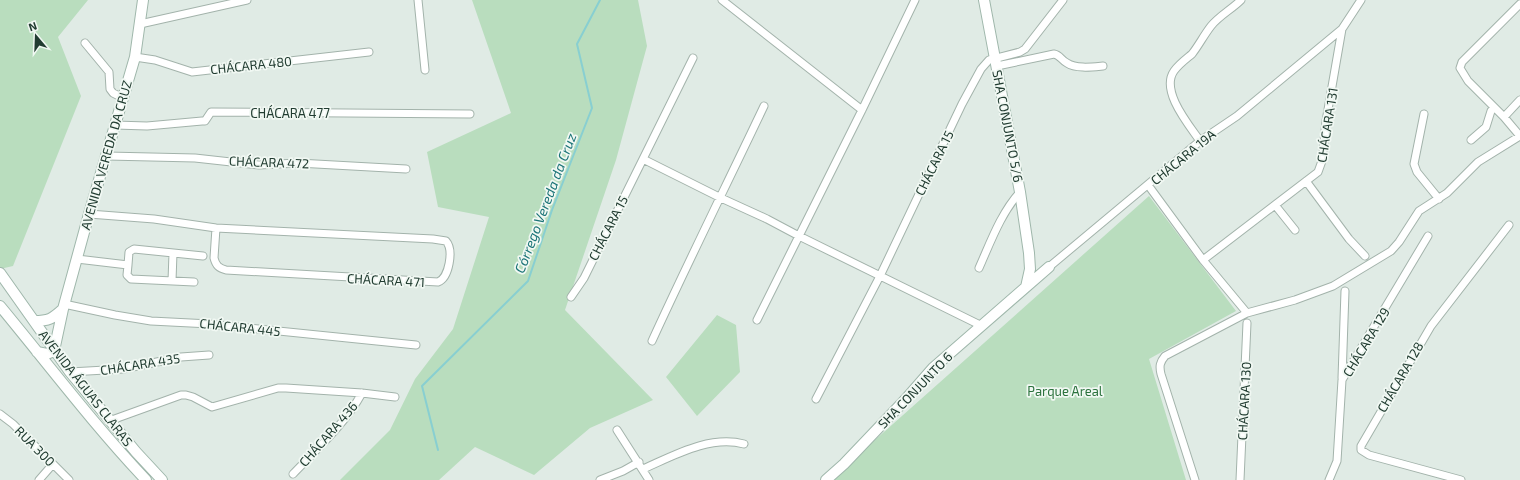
<svg xmlns="http://www.w3.org/2000/svg" width="1520" height="480" font-family="'Exo 2',sans-serif">
<rect width="100%" height="100%" fill="#e0ebe5"/>
<path fill="#b9ddbe" d="M 0,0 L 88,0 L 58,37 L 81,96 L 13,266 L 0,269 Z
M 472,0 L 638,0 L 647,46 L 616,160 L 565,310 L 653,400 L 590,428 L 534,475 L 475,447 L 439,480 L 340,480 L 390,430 L 415,379 L 453,329 L 489,217 L 438,207 L 427,152 L 511,113 Z
M 1149,196 L 1236,311 L 1149,359 L 1186,480 L 830,480 Z
M 717,315 L 736,325 L 740,372 L 697,416 L 666,377 Z"/>
<g fill="none" stroke-linecap="round" stroke-linejoin="round">
<path stroke="#88cfd1" stroke-width="2" d="M 438,450 L 422,386 L 528,281 L 552,210 L 592,108 L 577,44 L 600,0"/>
<defs>
<path id="street" d="M 418,0 L 425,70
M 722,0 L 862,110
M 1520,4 L 1462,62 L 1460,68 L 1468,81 L 1504,117 L 1520,136
M 140,24 L 247,0
M 85,43 L 109,72 L 110,89 L 113,93 L 123,98
M 135,57 L 155,60 L 192,72 L 369,52
M 997,66 L 1054,54 C 1060,55 1061,60 1067,63 C 1076,69 1092,67 1103,66
M 1424,114 L 1414,164 L 1417,172 L 1439,199
M 1504,117 L 1520,100
M 115,125 L 147,126 L 202,121 L 205,121 L 211,112 L 470,114
M 1471,140 L 1486,127 L 1491,111 L 1494,108
M 1200,141 C 1189,125 1160,91 1174,71 C 1179,64 1186,59 1192,54 C 1199,45 1204,35 1211,26 C 1219,16 1232,9 1241,0
M 107,156 L 195,158 L 259,165 L 298,163 L 406,169
M 643,159 L 721,198 L 767,219 L 799,236 L 982,326
M 1306,181 L 1349,239 L 1365,256
M 1148,185 L 1203,260 L 1247,313
M 1275,205 L 1295,230
M 89,214 L 154,219 L 216,228 L 433,239 L 446,241 C 454,250 449,278 438,282 L 226,270 C 219,268 216,266 214,258 L 216,228
M 77,259 L 128,265 L 129,252 L 134,249 L 203,256
M 1203,260 L 1318,172 L 1322,161 L 1326,121 L 1342,29
M 128,265 L 127,275 L 131,279 L 194,282
M 1049,267 L 1200,141 L 1237,116 L 1342,29 L 1361,0
M 979,268 C 991,241 1001,213 1020,192
M 172,281 L 173,253
M 571,297 L 584,278 L 693,58
M 64,304 L 115,315 L 151,321 L 210,324 L 416,345
M 757,320 L 862,110 L 915,0
M 652,341 C 688,262 727,184 764,106
M 70,372 L 123,369 L 181,357 L 209,355
M 1342,378 L 1345,291
M 816,399 L 880,276 L 962,104 L 981,69 L 989,60 L 1020,52 L 1025,49 L 1063,0
M 0,414 L 13,424 L 69,480
M 109,421 L 181,395 L 186,395 L 193,397 L 212,407 L 278,388 L 286,388 L 362,393 L 395,397
M 617,430 L 649,480
M 643,469 C 673,456 709,435 744,444
M 293,474 C 317,449 345,424 362,393
M 39,480 L 53,464
M 600,480 L 623,471 L 639,462
M 1195,480 L 1161,374 C 1159,366 1160,362 1165,356 L 1247,313 L 1295,300 L 1333,286 L 1391,251 L 1399,242 L 1419,211 L 1447,193 L 1478,162 L 1520,136
M 1240,480 L 1247,323
M 1329,480 L 1337,461 L 1342,380 L 1428,236
M 1461,480 L 1369,455 L 1361,450 L 1361,446 L 1431,326 L 1509,225"/>
<path id="secondary" d="M 984,0 L 1020,192 L 1029,253 L 1030,269 L 1026,287
M 0,273 L 70,372 L 136,452 L 162,480
M 0,306 C 48,364 94,425 146,480
M 34,321 C 49,321 52,319 63,309
M 37,352 L 47,354 L 54,351 L 63,309 L 89,214 L 135,57 L 143,0
M 826,480 L 844,464 L 905,400 L 933,368 L 1049,267"/>
</defs>
<use href="#street" stroke="#a3b3ab" stroke-width="9"/>
<use href="#secondary" stroke="#9fb7ab" stroke-width="12"/>
<use href="#street" stroke="#fff" stroke-width="7"/>
<use href="#secondary" stroke="#fff" stroke-width="10"/>
</g>
<g text-anchor="middle" dominant-baseline="central" stroke-width="3.5" stroke-linejoin="round" paint-order="stroke">
<g font-size="13" fill="#213c31" stroke="#f1f8f3">
<text transform="translate(251 65) rotate(-6)">CHÁCARA 480</text>
<text x="290" y="113">CHÁCARA 477</text>
<text transform="translate(1327 125) rotate(-81)">CHÁCARA 131</text>
<text transform="translate(1008 126) rotate(79)">SHA CONJUNTO 5/6</text>
<text transform="translate(106 155) rotate(-74)">AVENIDA VEREDA DA CRUZ</text>
<text transform="translate(1183 157) rotate(-39)">CHÁCARA 19A</text>
<text transform="translate(269 162) rotate(2)">CHÁCARA 472</text>
<text transform="translate(934 163) rotate(-64)">CHÁCARA 15</text>
<text transform="translate(608 228) rotate(-63)">CHÁCARA 15</text>
<text transform="translate(386 280) rotate(3)">CHÁCARA 471</text>
<text transform="translate(240 327) rotate(6)">CHÁCARA 445</text>
<text transform="translate(1366 342) rotate(-59)">CHÁCARA 129</text>
<text transform="translate(140 364) rotate(-9)">CHÁCARA 435</text>
<text transform="translate(1400 377) rotate(-60)">CHÁCARA 128</text>
<text transform="translate(86 388) rotate(52)">AVENIDA ÁGUAS CLARAS</text>
<text transform="translate(915 390) rotate(-46)">SHA CONJUNTO 6</text>
<text transform="translate(1244 401) rotate(-87)">CHÁCARA 130</text>
<text transform="translate(328 434) rotate(-49)">CHÁCARA 436</text>
<text transform="translate(35 446) rotate(45)">RUA 300</text>
</g>
<g font-size="13" fill="#2b723d" stroke="#f1f8f3">
<text x="1065" y="391">Parque Areal</text>
</g>
<g font-size="14" font-style="italic" fill="#1b7477" stroke="#f1f8f3">
<text transform="translate(545 203) rotate(-69)">Córrego Vereda da Cruz</text>
</g>
</g>
<g transform="translate(36 36) rotate(341)" stroke="#f1f8f3" stroke-width="3" paint-order="stroke">
<path d="M0-3L7 15L0 10L-7 15Z" fill="#213c31"/>
<text y="-6" font-size="11" font-weight="bold" text-anchor="middle" fill="#213c31">N</text>
</g>
</svg>
